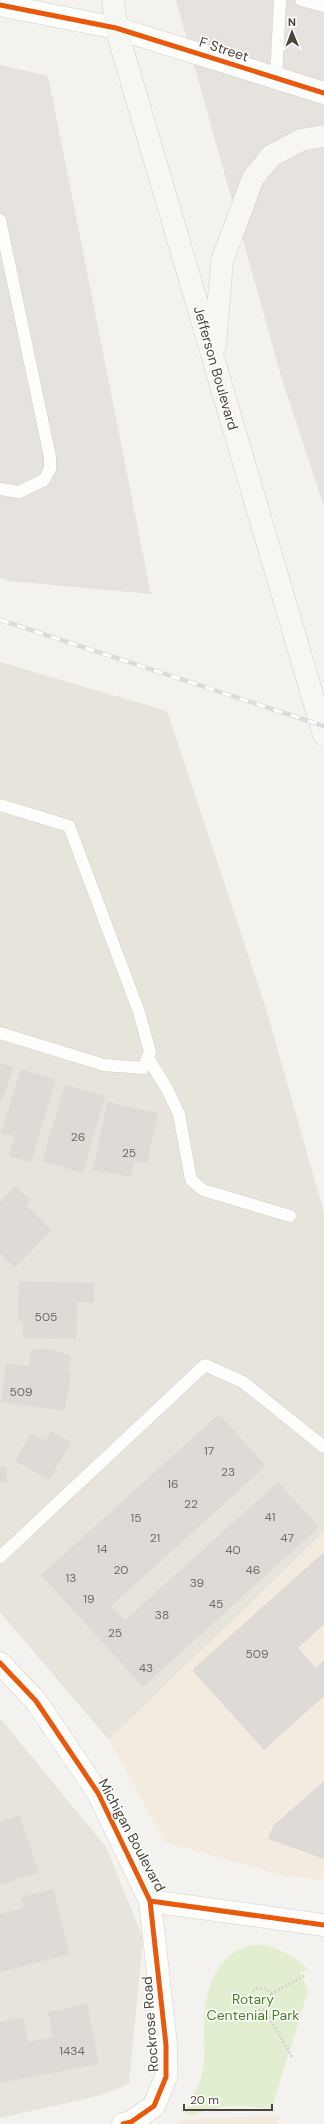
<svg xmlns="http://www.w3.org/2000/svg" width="324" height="2124" font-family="'DM Sans',sans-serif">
<rect width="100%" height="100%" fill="#f4f2ee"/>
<path fill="#e7e4dc" d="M 0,662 L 167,711 L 267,1012 L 324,1213 L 324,1532 L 109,1740 L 0,1612 Z
M 0,1718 L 106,1847 L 143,1938 L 129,2084 L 102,2095 L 0,2118 Z"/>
<path fill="#f3ebdf" d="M 324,1532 L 324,1880 L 285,1876 L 165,1842 L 109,1740 Z
M 280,2115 L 278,2124 L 176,2124 L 182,2120 Z"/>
<path fill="#e6e2de" d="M 176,0 L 324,0 L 324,507 L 281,376 Z
M 0,65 L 48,76 L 151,594 L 9,581 L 0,578 Z"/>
<path fill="#e1eecf" d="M 264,1945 C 282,1950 295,1956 308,1969 L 300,1973 L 308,1991 L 272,2107 C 262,2110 254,2106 244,2106 C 224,2105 209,2109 191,2116 L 185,2112 C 193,2096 202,2081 204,2064 C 206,2049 203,2035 204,2021 C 205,1993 215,1955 246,1947 C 252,1945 259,1945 264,1945 Z"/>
<path fill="#dedbd6" d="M 0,1063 L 14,1068 L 0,1104 Z
M 21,1069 L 56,1080 L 31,1162 L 9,1156 L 15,1136 L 1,1133 Z
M 65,1085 L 105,1096 L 83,1173 L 42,1161 Z
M 107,1102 L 158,1113 L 147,1163 L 135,1161 L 131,1177 L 93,1170 Z
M 15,1186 L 31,1200 L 26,1205 L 51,1230 L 15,1268 L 0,1253 L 0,1202 Z
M 19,1281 L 94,1283 L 94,1303 L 77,1302 L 76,1339 L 23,1338 L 23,1321 L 18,1321 Z
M 37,1348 L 64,1352 L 64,1354 L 71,1356 L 68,1372 L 71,1373 L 65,1411 L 1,1402 L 6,1363 L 29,1366 L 31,1349 L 37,1350 Z
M 219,1414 L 266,1466 L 111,1606 L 125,1620 L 278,1482 L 319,1527 L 143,1687 L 41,1575 Z
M 51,1431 L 71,1442 L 49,1480 L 15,1461 L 31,1433 L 46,1441 Z
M 0,1467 L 7,1467 L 7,1483 L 0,1483 Z
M 324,1552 L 324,1624 L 298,1648 L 316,1668 L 324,1660 L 324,1696 L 264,1750 L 192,1670 Z
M 324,1781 L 324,1859 L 268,1839 L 273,1826 Z
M 19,1815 L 39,1872 L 0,1885 L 0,1822 Z
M 53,1889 L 70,1954 L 0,1972 L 0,1914 L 24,1908 L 21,1897 Z
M 87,2004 L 99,2064 L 0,2083 L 0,2022 L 23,2017 L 28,2042 L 53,2037 L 48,2012 Z"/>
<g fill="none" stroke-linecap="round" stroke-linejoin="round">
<defs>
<path id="service" d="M 301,0 L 324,6
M 276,78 L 280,0
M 0,220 L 50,457 L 50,469 L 44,480 L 19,492 L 0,489
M 0,805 L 69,826 L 139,1012 L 150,1052 L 143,1068 L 104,1065 L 0,1033
M 148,1058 L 167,1089 L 179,1114 L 191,1180 L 203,1190 L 290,1216
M 0,1557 L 205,1365 L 243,1382 L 324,1447"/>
<path id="minor" d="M 0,5 L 116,28 L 324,93
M 0,1663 L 36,1701 L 98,1793 L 150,1901 L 324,1925
M 123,2124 L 131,2122 L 154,2106 L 166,2077 L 166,2045 L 150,1901"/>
<path id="secondary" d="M 113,0 L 116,28 L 324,735
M 215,346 L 222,261 L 253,178 L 271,156 L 301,140 L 324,136"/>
</defs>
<use href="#service" stroke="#d2d0cb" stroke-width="13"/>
<use href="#minor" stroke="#d2d0cb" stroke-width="23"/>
<use href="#secondary" stroke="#d3cfc5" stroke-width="23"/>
<path stroke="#d3d2cc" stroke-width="2.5" stroke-dasharray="2 2" stroke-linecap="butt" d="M250 1999a11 11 0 1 1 22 0a11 11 0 1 1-22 0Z
M 271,1994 L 306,1975
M 265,2010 L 292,2057"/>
<use href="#service" stroke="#fdfdfc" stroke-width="12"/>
<use href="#minor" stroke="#fdfdfc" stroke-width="22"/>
<use href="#secondary" stroke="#f7f6f1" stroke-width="22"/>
<defs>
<path id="rail" d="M 0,620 L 324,726"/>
</defs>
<use href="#rail" stroke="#dbdbda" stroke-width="4.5"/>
<use href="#rail" stroke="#fff" stroke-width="3" stroke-dasharray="9" stroke-linecap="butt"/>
<defs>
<path id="cycleway" d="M 0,5 L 116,28 L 324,93
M 0,1663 L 36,1701 L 98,1793 L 150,1901 L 324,1925
M 123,2124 L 131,2122 L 154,2106 L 166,2077 L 166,2045 L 150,1901"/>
</defs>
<use href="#cycleway" stroke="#fff" stroke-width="8"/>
<use href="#cycleway" stroke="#e8590c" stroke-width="5"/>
</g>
<g text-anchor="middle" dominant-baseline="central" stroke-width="3" stroke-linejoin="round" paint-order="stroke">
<g font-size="12" fill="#706a61">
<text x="78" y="1137">26</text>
<text x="129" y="1153">25</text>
<text x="46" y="1317">505</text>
<text x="21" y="1392">509</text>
<text x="209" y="1451">17</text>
<text x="228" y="1472">23</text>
<text x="173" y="1484">16</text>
<text x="191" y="1504">22</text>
<text x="270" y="1517">41</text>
<text x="136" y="1518">15</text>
<text x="155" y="1538">21</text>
<text x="287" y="1538">47</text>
<text x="102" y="1549">14</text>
<text x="233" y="1550">40</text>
<text x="121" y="1570">20</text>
<text x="253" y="1570">46</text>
<text x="71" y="1578">13</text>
<text x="197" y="1583">39</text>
<text x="89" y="1599">19</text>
<text x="216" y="1604">45</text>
<text x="162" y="1615">38</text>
<text x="115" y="1633">25</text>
<text x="257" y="1654">509</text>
<text x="146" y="1668">43</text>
<text x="72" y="2051">1434</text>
</g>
<g font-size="14" fill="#4b4439" stroke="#fff">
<text transform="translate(224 49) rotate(18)">F Street</text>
<text transform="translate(216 368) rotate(74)">Jefferson Boulevard</text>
<text transform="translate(132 1835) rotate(62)">Michigan Boulevard</text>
<text transform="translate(150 2024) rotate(-94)">Rockrose Road</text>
</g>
<g font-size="14" fill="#4a7f2a" stroke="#fff">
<text x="253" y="1999">Rotary<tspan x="253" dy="16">Centenial Park</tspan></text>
</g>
</g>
<g transform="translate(292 32) rotate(359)" stroke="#ffffff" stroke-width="3" paint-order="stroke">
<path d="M0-3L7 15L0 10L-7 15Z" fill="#4b4439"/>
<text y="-6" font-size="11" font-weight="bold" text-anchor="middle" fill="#4b4439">N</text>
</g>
<path d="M184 2104v6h88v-6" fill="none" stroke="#4b4439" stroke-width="2"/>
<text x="190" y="2104" font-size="12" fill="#4b4439" stroke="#ffffff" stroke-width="3" paint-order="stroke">20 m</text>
</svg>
